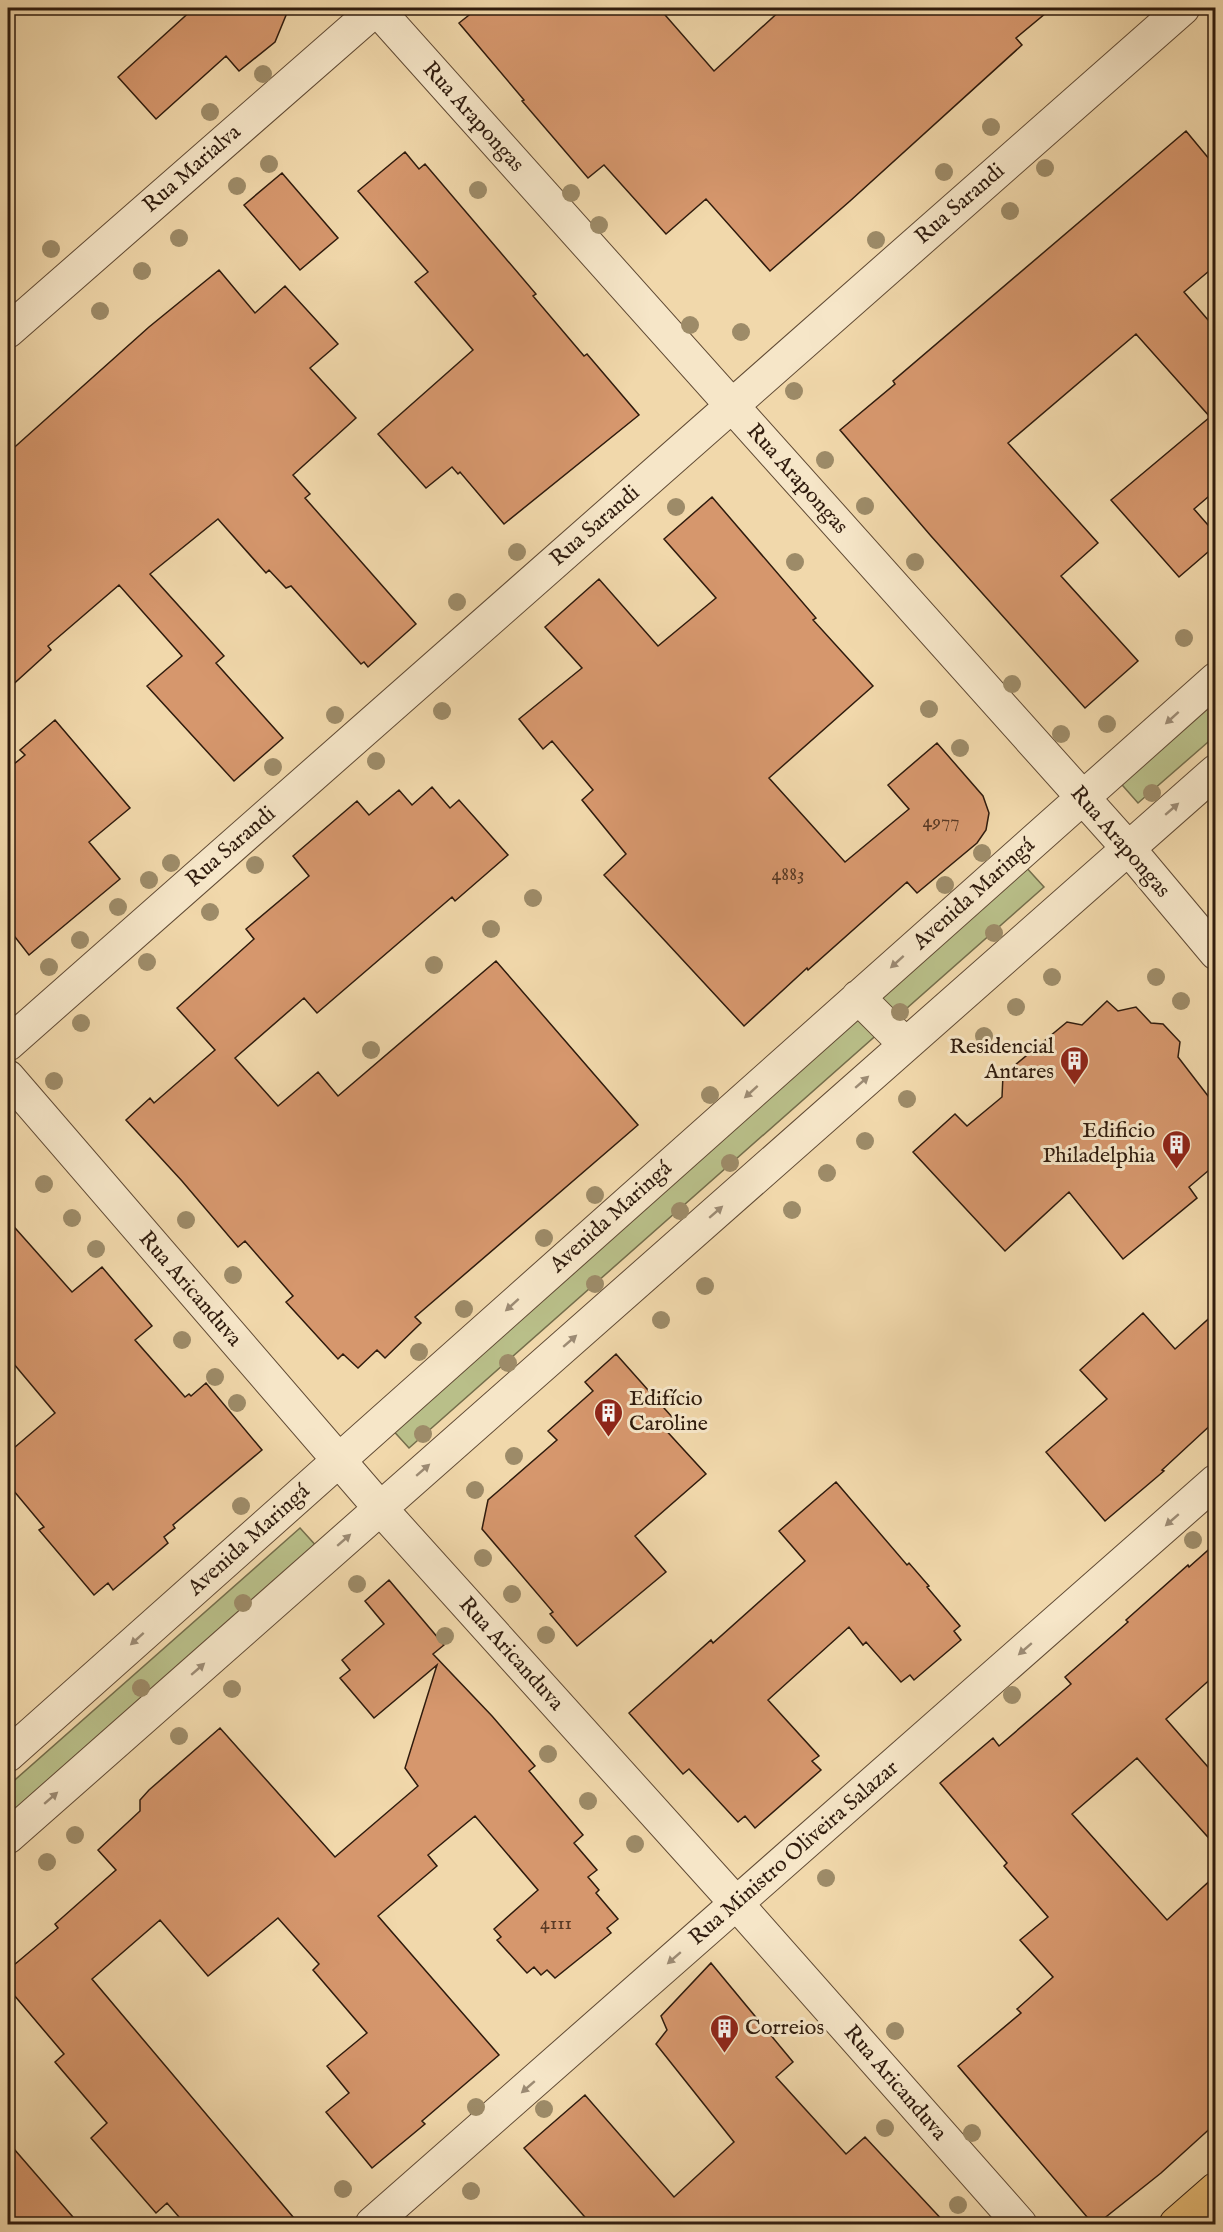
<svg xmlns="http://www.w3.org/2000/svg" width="1223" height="2232" font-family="'IM FELL English',serif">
<rect width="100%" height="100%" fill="#f1d8ab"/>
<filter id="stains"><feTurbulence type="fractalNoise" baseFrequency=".00333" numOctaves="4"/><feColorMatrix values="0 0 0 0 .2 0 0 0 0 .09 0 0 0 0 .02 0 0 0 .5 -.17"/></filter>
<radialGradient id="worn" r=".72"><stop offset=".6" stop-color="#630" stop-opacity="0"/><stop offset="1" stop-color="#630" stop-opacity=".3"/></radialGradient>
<path fill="#b9bf89" stroke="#746d4b" stroke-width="1.5" d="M 1215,690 L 1215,736 L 1138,803 L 1116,778 Z
M 1024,865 L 1044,887 L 409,1448 L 389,1426 Z
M 300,1528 L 319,1549 L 8,1823 L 8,1786 Z"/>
<path fill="#d6976d" stroke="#2f1b0d" stroke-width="1.5" d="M 194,8 L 289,8 L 275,42 L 239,71 L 226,56 L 156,119 L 118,77 Z
M 478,8 L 659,8 L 714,71 L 783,8 L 1052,8 L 1016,38 L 1022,45 L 850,201 L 770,271 L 706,199 L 666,234 L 604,165 L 588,178 L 522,101 L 524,100 L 459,23 Z
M 1186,131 L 1215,166 L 1215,266 L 1184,292 L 1215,328 L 1215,491 L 1194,509 L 1215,533 L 1215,546 L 1179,577 L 1111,500 L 1210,417 L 1136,334 L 1008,443 L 1098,543 L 1061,576 L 1138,661 L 1085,708 L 931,536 L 840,430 L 895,384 L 893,381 Z
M 405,152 L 419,169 L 425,164 L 536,294 L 533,296 L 584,356 L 587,354 L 639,415 L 504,524 L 460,472 L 458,474 L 452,467 L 426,488 L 378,434 L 473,350 L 415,282 L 428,272 L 358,191 Z
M 282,173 L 338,238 L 300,270 L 244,205 Z
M 219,270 L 255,313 L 285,286 L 338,344 L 310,368 L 356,418 L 293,475 L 310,494 L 305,498 L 416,624 L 368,667 L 364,662 L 361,664 L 291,586 L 286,588 L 269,570 L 266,573 L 218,519 L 150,574 L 224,656 L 216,663 L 283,738 L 234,781 L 147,686 L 182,656 L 119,585 L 48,646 L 51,650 L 8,689 L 8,453 L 149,327 Z
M 712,497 L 816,618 L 813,620 L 873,686 L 769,778 L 845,862 L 909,809 L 888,785 L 937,743 L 983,796 L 989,813 L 986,830 L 977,843 L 917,893 L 907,882 L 808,970 L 807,968 L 744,1026 L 604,875 L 626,854 L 582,800 L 593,790 L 552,741 L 543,749 L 519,719 L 582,668 L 545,627 L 599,579 L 658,646 L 716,598 L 664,539 Z
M 55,720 L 130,808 L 89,842 L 120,879 L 29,955 L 8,928 L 8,769 L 25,755 L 20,750 Z
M 432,787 L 450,808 L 459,800 L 508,855 L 455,901 L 452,897 L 317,1013 L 304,998 L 235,1058 L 278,1106 L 318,1072 L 338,1096 L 496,961 L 638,1125 L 415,1317 L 421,1323 L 385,1358 L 377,1350 L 358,1368 L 343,1354 L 338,1359 L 286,1302 L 293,1296 L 245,1241 L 238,1247 L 182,1181 L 126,1120 L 150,1098 L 154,1103 L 215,1050 L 177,1008 L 254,939 L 246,929 L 309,876 L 293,856 L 357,801 L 369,815 L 399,790 L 412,805 Z
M 1107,1001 L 1118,1011 L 1136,1007 L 1151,1023 L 1163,1024 L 1180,1042 L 1178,1057 L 1215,1105 L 1215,1165 L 1189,1187 L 1197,1198 L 1123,1259 L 1069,1192 L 1005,1251 L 913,1152 L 955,1114 L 967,1126 L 1002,1097 L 1003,1075 L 1067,1022 L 1082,1025 Z
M 8,1220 L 72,1292 L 102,1267 L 152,1326 L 135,1340 L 185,1397 L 189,1394 L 191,1396 L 206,1383 L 262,1450 L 173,1525 L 175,1528 L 164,1537 L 168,1543 L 113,1590 L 108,1583 L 94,1595 L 39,1530 L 44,1527 L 8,1484 L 8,1453 L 55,1413 L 8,1357 Z
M 1143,1313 L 1175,1349 L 1215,1313 L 1215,1421 L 1162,1470 L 1164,1471 L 1105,1521 L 1046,1452 L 1107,1399 L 1080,1370 Z
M 616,1354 L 672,1417 L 662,1426 L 706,1474 L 635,1536 L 666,1572 L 577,1646 L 550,1614 L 553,1612 L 482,1529 L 488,1500 L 557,1440 L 548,1431 L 593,1391 L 585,1382 Z
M 836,1482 L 907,1565 L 909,1563 L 929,1586 L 927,1587 L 960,1626 L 954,1631 L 961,1640 L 914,1680 L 910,1675 L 901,1682 L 866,1642 L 863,1645 L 849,1627 L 768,1700 L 819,1756 L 812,1761 L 821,1770 L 755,1828 L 745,1816 L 738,1822 L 689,1769 L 683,1774 L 629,1713 L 711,1640 L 713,1643 L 805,1561 L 779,1531 Z
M 1215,1544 L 1215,1675 L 1166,1719 L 1215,1775 L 1215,1845 L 1137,1758 L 1072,1814 L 1167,1920 L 1215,1876 L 1215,2124 L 1161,2173 L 1097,2224 L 1093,2224 L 958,2066 L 1021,2013 L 1017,2009 L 1053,1977 L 1020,1940 L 1048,1917 L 1004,1866 L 1007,1863 L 940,1783 L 993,1738 L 999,1746 L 1071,1684 L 1065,1677 L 1128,1622 L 1126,1620 L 1188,1565 L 1189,1567 Z
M 389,1580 L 444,1645 L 433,1654 L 492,1716 L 535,1766 L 529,1771 L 583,1835 L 574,1843 L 597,1870 L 588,1877 L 599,1890 L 596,1893 L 618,1919 L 607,1928 L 611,1933 L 555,1978 L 547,1970 L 541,1975 L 534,1967 L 527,1973 L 497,1940 L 501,1937 L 494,1929 L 538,1890 L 475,1816 L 428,1855 L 437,1866 L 378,1916 L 499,2055 L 422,2121 L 425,2124 L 372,2168 L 326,2112 L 349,2093 L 327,2066 L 367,2033 L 313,1970 L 319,1964 L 278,1918 L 208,1976 L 160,1920 L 92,1979 L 299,2224 L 185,2224 L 167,2203 L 156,2213 L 91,2138 L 107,2123 L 55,2062 L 64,2054 L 8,1988 L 8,1970 L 58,1928 L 55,1924 L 116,1870 L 98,1850 L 140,1811 L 140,1800 L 149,1790 L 220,1728 L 335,1857 L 418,1786 L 405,1768 L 437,1665 L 374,1718 L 340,1678 L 350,1670 L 342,1660 L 384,1624 L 365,1601 Z
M 711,1963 L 793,2062 L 776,2077 L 846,2154 L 865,2137 L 946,2224 L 591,2224 L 524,2148 L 585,2095 L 674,2197 L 734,2142 L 656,2044 L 667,2030 L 661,2016 Z
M 8,2142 L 79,2224 L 8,2224 Z"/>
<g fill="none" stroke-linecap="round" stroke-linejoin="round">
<defs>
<path id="minor" d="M 376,8 L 1128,848 L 1216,953
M 8,331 L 377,8
M 858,997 L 905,1044
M 8,1044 L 1183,8
M 8,1077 L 380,1508 L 736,1903 L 1020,2224
M 8,1755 L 1216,679
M 8,1837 L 1216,771
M 372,2224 L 1216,1481"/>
<path id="major" d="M 1176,2224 L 1216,2189"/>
</defs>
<use href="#minor" stroke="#604a34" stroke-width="35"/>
<use href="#major" stroke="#2f1b0d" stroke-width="35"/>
<use href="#minor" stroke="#f6e6c8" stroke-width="33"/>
<use href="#major" stroke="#e8bc76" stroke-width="33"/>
</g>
<g fill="#9d8b68">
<circle cx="263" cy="74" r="9"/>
<circle cx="210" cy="112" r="9"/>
<circle cx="991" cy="127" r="9"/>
<circle cx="269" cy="164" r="9"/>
<circle cx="1045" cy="168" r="9"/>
<circle cx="944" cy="172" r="9"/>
<circle cx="237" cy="186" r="9"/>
<circle cx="478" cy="190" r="9"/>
<circle cx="571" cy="193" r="9"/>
<circle cx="1010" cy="211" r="9"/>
<circle cx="599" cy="225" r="9"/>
<circle cx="179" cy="238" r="9"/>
<circle cx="876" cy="240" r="9"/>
<circle cx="51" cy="249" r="9"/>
<circle cx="142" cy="271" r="9"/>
<circle cx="100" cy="311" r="9"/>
<circle cx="690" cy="325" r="9"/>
<circle cx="741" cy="332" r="9"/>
<circle cx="794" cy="391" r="9"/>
<circle cx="825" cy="460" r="9"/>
<circle cx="865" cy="506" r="9"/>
<circle cx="676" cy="507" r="9"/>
<circle cx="517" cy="552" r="9"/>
<circle cx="795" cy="562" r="9"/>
<circle cx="915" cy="562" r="9"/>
<circle cx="457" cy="602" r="9"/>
<circle cx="1184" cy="638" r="9"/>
<circle cx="1012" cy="684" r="9"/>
<circle cx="929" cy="709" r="9"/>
<circle cx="442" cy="711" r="9"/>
<circle cx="335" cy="715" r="9"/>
<circle cx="1107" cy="724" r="9"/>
<circle cx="1061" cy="734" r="9"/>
<circle cx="960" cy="748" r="9"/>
<circle cx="376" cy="761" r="9"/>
<circle cx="273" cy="767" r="9"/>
<circle cx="1152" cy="793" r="9"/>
<circle cx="982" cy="853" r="9"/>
<circle cx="171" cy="863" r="9"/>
<circle cx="255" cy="865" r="9"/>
<circle cx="149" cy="880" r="9"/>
<circle cx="945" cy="885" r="9"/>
<circle cx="533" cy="898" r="9"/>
<circle cx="118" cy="907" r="9"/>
<circle cx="210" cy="912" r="9"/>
<circle cx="491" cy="929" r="9"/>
<circle cx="994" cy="933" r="9"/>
<circle cx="80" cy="940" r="9"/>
<circle cx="147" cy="962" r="9"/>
<circle cx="434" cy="965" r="9"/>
<circle cx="49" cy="967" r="9"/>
<circle cx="1052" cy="977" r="9"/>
<circle cx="1156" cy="977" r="9"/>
<circle cx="1181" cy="1001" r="9"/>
<circle cx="1016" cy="1007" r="9"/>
<circle cx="900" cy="1012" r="9"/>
<circle cx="81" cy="1023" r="9"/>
<circle cx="984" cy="1036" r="9"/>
<circle cx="371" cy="1050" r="9"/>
<circle cx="54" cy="1081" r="9"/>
<circle cx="710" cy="1095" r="9"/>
<circle cx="907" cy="1099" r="9"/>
<circle cx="865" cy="1141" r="9"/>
<circle cx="730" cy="1163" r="9"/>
<circle cx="827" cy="1173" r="9"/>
<circle cx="44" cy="1184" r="9"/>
<circle cx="595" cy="1195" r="9"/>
<circle cx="792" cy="1210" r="9"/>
<circle cx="680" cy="1211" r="9"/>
<circle cx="72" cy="1218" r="9"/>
<circle cx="186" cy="1220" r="9"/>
<circle cx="544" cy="1238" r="9"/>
<circle cx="96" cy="1249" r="9"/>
<circle cx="233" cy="1275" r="9"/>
<circle cx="595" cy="1284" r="9"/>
<circle cx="705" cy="1286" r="9"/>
<circle cx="464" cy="1309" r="9"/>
<circle cx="661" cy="1320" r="9"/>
<circle cx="182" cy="1340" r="9"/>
<circle cx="419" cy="1352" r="9"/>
<circle cx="508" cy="1363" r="9"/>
<circle cx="215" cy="1377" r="9"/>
<circle cx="237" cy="1403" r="9"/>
<circle cx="423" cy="1434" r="9"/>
<circle cx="514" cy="1456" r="9"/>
<circle cx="475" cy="1490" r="9"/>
<circle cx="241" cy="1506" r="9"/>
<circle cx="1193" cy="1540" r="9"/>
<circle cx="483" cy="1558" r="9"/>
<circle cx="357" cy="1584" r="9"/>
<circle cx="512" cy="1594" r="9"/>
<circle cx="243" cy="1603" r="9"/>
<circle cx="546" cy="1635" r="9"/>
<circle cx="445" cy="1636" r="9"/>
<circle cx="141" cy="1688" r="9"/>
<circle cx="232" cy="1689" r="9"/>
<circle cx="1012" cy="1695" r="9"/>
<circle cx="179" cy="1736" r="9"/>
<circle cx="548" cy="1754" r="9"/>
<circle cx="588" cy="1801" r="9"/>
<circle cx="75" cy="1835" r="9"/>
<circle cx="635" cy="1844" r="9"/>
<circle cx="47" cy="1862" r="9"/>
<circle cx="826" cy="1878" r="9"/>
<circle cx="895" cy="2031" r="9"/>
<circle cx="476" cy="2107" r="9"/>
<circle cx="544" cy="2109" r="9"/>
<circle cx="885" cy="2128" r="9"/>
<circle cx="972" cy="2133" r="9"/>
<circle cx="343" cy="2189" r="9"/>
<circle cx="471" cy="2191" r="9"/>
<circle cx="958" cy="2205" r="9"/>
</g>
<defs><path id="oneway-solid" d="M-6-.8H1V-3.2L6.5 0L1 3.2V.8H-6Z" transform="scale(1.5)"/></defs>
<g fill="#9c8b74">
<use href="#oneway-solid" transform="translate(1172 718) rotate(138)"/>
<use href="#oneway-solid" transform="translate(1172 809) rotate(-41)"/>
<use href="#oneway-solid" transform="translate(897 962) rotate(138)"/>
<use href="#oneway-solid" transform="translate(862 1082) rotate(-41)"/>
<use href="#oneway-solid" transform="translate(751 1092) rotate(138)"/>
<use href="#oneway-solid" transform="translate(716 1212) rotate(-41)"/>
<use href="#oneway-solid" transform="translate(512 1305) rotate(138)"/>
<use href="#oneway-solid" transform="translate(570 1341) rotate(-41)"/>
<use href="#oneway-solid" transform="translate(423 1470) rotate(-41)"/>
<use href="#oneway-solid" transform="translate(1172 1520) rotate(139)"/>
<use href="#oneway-solid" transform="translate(344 1540) rotate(-41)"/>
<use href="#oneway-solid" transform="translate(137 1639) rotate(138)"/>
<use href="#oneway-solid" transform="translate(1025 1649) rotate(139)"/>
<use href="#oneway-solid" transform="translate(198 1669) rotate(-41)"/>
<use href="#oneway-solid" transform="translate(51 1798) rotate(-41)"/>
<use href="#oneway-solid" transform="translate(674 1958) rotate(139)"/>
<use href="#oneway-solid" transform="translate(528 2087) rotate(139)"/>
</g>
<defs>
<symbol id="building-pin" viewBox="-11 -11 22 30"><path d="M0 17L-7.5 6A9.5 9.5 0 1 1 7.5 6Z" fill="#8f2418" stroke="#f6e6c8"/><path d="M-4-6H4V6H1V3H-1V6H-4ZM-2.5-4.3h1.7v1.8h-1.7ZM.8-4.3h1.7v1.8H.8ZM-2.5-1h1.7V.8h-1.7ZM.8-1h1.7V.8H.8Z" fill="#fff"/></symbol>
</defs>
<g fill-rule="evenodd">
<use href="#building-pin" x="1058" y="1044" width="33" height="45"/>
<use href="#building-pin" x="1160" y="1128" width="33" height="45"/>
<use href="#building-pin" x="592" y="1396" width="33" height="45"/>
<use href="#building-pin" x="708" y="2012" width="33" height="45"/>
</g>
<g text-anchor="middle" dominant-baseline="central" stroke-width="6" stroke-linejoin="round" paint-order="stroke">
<g font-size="20" fill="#593a25">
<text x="941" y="821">4977</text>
<text x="788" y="874">4883</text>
<text x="556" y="1923">4111</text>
</g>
<g font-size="22" fill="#2f1b0d" stroke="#f6e6c8">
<text transform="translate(473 117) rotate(48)">Rua Arapongas</text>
<text transform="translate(192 169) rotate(-41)">Rua Marialva</text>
<text transform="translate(960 204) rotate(-41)">Rua Sarandi</text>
<text transform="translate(797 479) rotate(48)">Rua Arapongas</text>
<text transform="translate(595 526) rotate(-41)">Rua Sarandi</text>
<text transform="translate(1120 842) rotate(49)">Rua Arapongas</text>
<text transform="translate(231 847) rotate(-41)">Rua Sarandi</text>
<text transform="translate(974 894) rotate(-42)">Avenida Maringá</text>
<text transform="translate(611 1217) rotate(-42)">Avenida Maringá</text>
<text transform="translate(190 1289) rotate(49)">Rua Aricanduva</text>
<text transform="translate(249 1540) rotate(-42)">Avenida Maringá</text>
<text transform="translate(511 1654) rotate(48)">Rua Aricanduva</text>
<text transform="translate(794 1853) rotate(-41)">Rua Ministro Oliveira Salazar</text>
<text transform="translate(895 2083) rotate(49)">Rua Aricanduva</text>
</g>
<g font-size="22" fill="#2f1b0d" stroke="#f6e6c8" text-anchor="end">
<text x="1054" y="1047">Residencial<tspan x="1054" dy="25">Antares</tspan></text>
<text x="1155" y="1131">Edificio<tspan x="1155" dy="25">Philadelphia</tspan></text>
<text x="629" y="1399" text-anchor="start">Edifício<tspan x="629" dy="25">Caroline</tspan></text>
<text x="745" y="2028" text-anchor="start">Correios</text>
</g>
</g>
<rect width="1223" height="2232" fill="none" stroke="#f1d8ab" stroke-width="30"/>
<rect x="9" y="9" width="1205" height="2214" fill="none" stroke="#2f1b0d" stroke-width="3"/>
<rect x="15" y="15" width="1193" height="2202" fill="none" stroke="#2f1b0d" stroke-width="1.5"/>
<rect width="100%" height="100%" filter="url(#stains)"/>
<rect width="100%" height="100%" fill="url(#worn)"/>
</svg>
